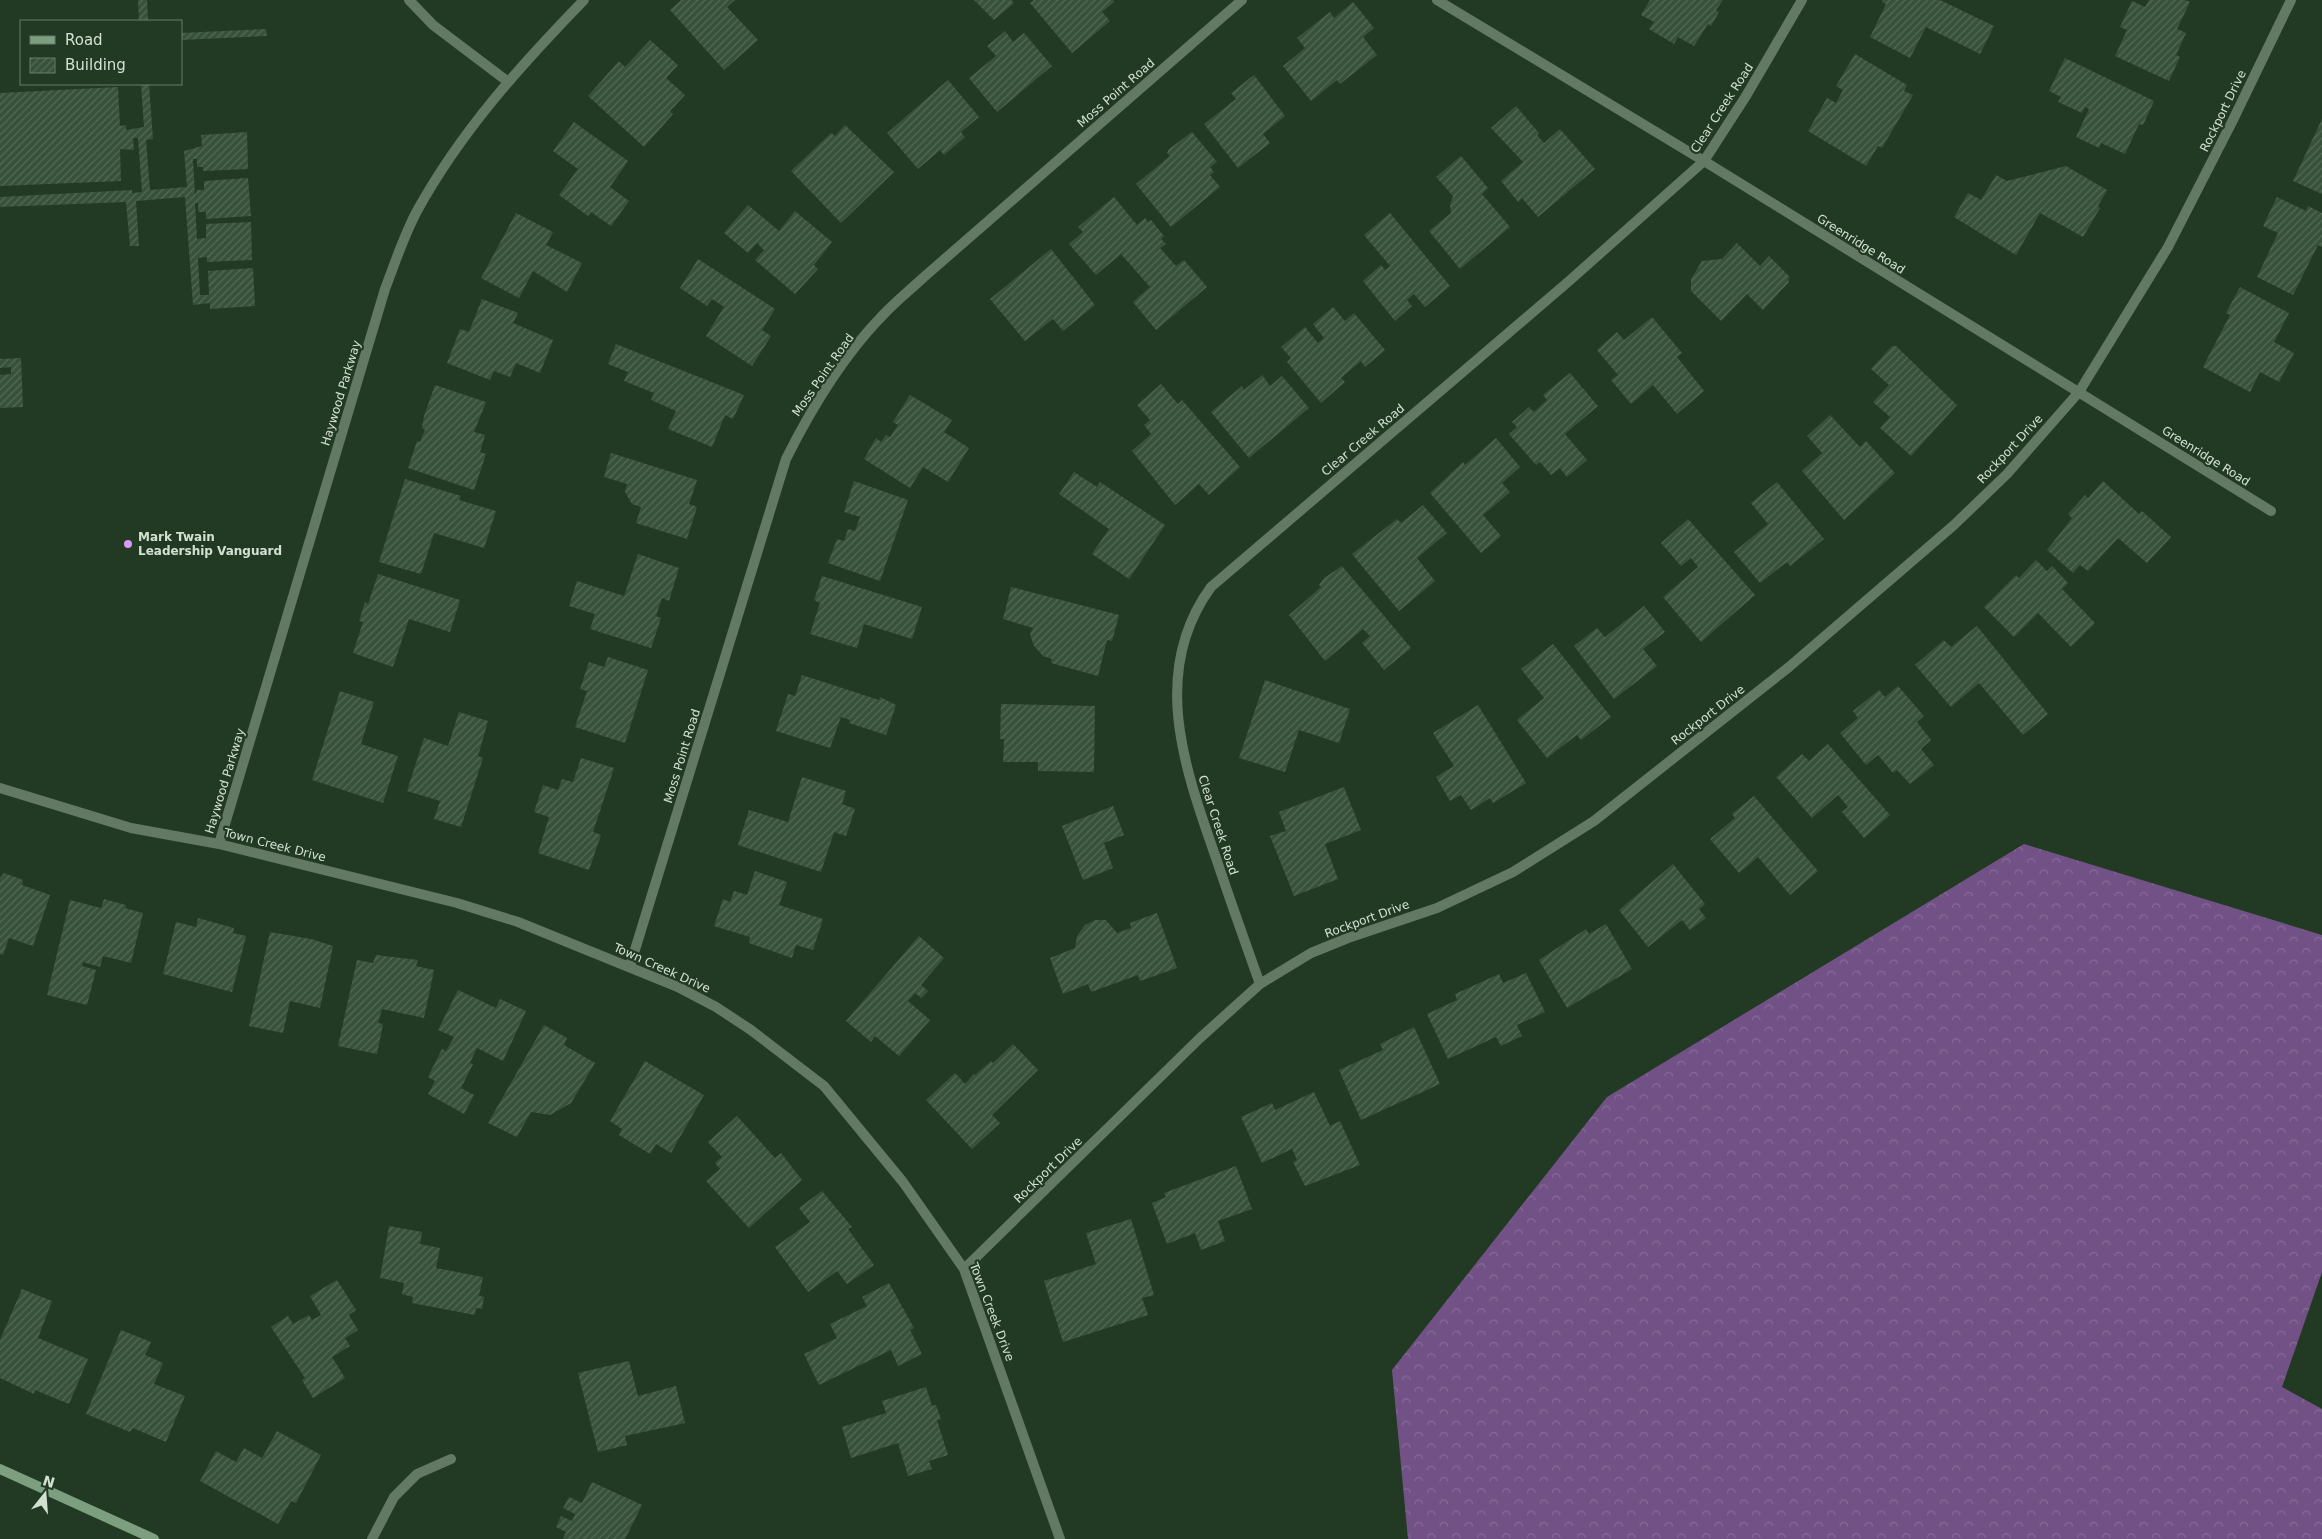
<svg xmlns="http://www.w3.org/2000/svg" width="2322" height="1539" font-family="'DejaVu Sans',sans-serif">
<defs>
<pattern id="forest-crowns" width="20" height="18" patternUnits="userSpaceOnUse" patternTransform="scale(1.25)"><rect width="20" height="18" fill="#725286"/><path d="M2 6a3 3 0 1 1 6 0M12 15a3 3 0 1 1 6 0" fill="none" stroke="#856b96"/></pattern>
<pattern id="building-hatch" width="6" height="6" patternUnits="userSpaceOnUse" patternTransform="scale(1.25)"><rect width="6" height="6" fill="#38513a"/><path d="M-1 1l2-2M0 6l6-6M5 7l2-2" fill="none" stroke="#546a56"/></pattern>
</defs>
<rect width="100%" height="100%" fill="#223a24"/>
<path fill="url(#forest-crowns)" d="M 2024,844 L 2322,935 L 2322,1272 L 2282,1387 L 2322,1409 L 2322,1539 L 1408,1539 L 1392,1370 L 1607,1097 Z"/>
<path fill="url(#building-hatch)" d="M 138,0 L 147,0 L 148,21 L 139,21 Z
M 681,0 L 735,0 L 727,7 L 758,40 L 724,70 L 670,10 Z
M 974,0 L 1011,0 L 1014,3 L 994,20 Z
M 1034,0 L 1113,0 L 1114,2 L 1102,12 L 1110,21 L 1072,53 L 1030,3 Z
M 1650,0 L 1723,0 L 1716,10 L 1719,12 L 1711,26 L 1708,24 L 1694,46 L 1678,37 L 1674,44 L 1649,29 L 1654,22 L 1641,15 Z
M 1883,0 L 1940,0 L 1994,26 L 1980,54 L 1926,27 L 1910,58 L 1870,37 L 1886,4 L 1882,2 Z
M 2149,0 L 2185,0 L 2190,2 L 2177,29 L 2186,33 L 2176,55 L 2180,57 L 2169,81 L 2115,56 L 2127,30 L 2120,27 L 2132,1 L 2145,7 Z
M 1353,2 L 1374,28 L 1363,37 L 1377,55 L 1340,84 L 1337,80 L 1311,101 L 1283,66 L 1305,48 L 1297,38 L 1330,12 L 1334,18 Z
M 266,29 L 267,36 L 181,40 L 181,33 Z
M 1005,31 L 1013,42 L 1024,33 L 1052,66 L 997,112 L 969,78 L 996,56 L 987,46 Z
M 650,40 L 678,65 L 666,78 L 685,95 L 670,111 L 673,114 L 644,147 L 588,96 L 619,61 L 625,67 Z
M 1855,54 L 1907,85 L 1904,91 L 1913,95 L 1882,148 L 1878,146 L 1866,166 L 1808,131 L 1827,98 L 1836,103 L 1843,90 L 1836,86 Z
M 2065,58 L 2154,101 L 2143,125 L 2139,124 L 2125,154 L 2101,143 L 2099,148 L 2076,137 L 2089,109 L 2085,107 L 2082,113 L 2058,102 L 2061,97 L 2049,91 Z
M 1254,75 L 1285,116 L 1263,134 L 1270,143 L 1238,168 L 1204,124 L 1236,99 L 1231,93 Z
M 948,80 L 979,117 L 961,132 L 965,137 L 944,155 L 940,150 L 918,169 L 887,133 Z
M 141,84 L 149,84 L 153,139 L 146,140 L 150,190 L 187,187 L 184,151 L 202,146 L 201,135 L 247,132 L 248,169 L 203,171 L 203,167 L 197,167 L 197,159 L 193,159 L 195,195 L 197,190 L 204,190 L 204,181 L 248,178 L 251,216 L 206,219 L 206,212 L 198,212 L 198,203 L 195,203 L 197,239 L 206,238 L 206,224 L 251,222 L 252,260 L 207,262 L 207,257 L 198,258 L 200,295 L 209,295 L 208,271 L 253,268 L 255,306 L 210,309 L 210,303 L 193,305 L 185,197 L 136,201 L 139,246 L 130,246 L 126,202 L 0,207 L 0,197 L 132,190 L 132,193 L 142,192 L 138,138 L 133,138 L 134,150 L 120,149 L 121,181 L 0,186 L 0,93 L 118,87 L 120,126 L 126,125 L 126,130 L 144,127 Z
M 1516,106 L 1539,133 L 1537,135 L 1544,143 L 1560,129 L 1595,169 L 1538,217 L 1522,198 L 1518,202 L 1501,181 L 1523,162 L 1491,128 Z
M 2322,119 L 2322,194 L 2293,181 Z
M 574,122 L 628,161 L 610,187 L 629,201 L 611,226 L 591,212 L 588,216 L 559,195 L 578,169 L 553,151 Z
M 845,125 L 894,172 L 841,223 L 791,171 L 831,133 L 835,136 Z
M 1192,132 L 1217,162 L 1210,167 L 1214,172 L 1210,175 L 1220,187 L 1171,227 L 1136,184 L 1170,156 L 1167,153 L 1169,149 Z
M 1461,156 L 1488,188 L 1482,194 L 1510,227 L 1460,269 L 1429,231 L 1451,213 L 1450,205 L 1453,196 L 1436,177 Z
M 2066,166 L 2107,190 L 2098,206 L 2100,208 L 2083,237 L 2040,213 L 2016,255 L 1954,217 L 1968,193 L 1981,200 L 1996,175 L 2007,181 Z
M 1114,197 L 1137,225 L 1145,218 L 1148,222 L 1151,220 L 1164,236 L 1161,239 L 1166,244 L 1160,248 L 1176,266 L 1184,260 L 1207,287 L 1156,330 L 1133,302 L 1150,287 L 1121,254 L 1096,275 L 1069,244 L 1083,232 L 1078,227 Z
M 2277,197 L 2306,211 L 2308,206 L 2322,213 L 2322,247 L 2318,245 L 2293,295 L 2257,277 L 2278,233 L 2263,226 Z
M 748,205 L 779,231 L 795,211 L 832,242 L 814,265 L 818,269 L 795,294 L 755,260 L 764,250 L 757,243 L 748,253 L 724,233 Z
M 516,213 L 553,232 L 546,245 L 582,263 L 567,292 L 533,271 L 519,298 L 481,278 Z
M 1390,213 L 1450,286 L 1425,307 L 1414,294 L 1407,300 L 1412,306 L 1395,321 L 1363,281 L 1381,265 L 1385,270 L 1390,266 L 1364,235 Z
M 1737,243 L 1760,266 L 1769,256 L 1790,277 L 1788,279 L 1789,282 L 1763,310 L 1747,294 L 1721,321 L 1691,291 L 1691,279 L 1702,261 L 1722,259 Z
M 1051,249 L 1095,305 L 1063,331 L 1053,319 L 1025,341 L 990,299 Z
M 698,259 L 775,309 L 762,330 L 771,336 L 752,366 L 706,336 L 724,307 L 712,299 L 707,306 L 680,288 Z
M 2240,287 L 2289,313 L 2274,342 L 2294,353 L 2279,382 L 2260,372 L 2250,392 L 2203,367 L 2230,315 L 2226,313 Z
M 482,299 L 518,313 L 513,323 L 553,340 L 540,373 L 516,363 L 510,377 L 494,371 L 490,380 L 447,363 L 460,329 L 469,332 Z
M 1333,307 L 1345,321 L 1354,313 L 1385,350 L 1365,367 L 1361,361 L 1341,378 L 1345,382 L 1321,403 L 1287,362 L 1291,358 L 1281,347 L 1305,327 L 1318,343 L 1324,338 L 1313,324 Z
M 1652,317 L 1682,353 L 1677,357 L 1704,391 L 1677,414 L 1653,385 L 1631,404 L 1611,380 L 1618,375 L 1597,350 L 1617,332 L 1624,340 Z
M 616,344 L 744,395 L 733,419 L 725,415 L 712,447 L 668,429 L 676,411 L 651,400 L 654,393 L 624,381 L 628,372 L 608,364 Z
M 1892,346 L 1896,346 L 1957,405 L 1911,456 L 1880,428 L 1890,417 L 1873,402 L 1889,385 L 1871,369 Z
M 21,358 L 23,407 L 0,408 L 0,375 L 11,374 L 11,367 L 0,368 L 0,359 Z
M 1570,373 L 1598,406 L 1565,434 L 1587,460 L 1567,477 L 1560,468 L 1551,475 L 1540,462 L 1536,465 L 1509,434 L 1517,427 L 1512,422 L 1529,407 L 1534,412 L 1547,400 L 1543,395 Z
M 1262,375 L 1270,386 L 1282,376 L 1309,408 L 1249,458 L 1211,412 L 1242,386 L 1244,390 Z
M 1161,384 L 1178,404 L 1182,400 L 1240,467 L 1209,495 L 1199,484 L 1175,505 L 1132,451 L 1151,434 L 1144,425 L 1150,420 L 1137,405 Z
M 435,385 L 486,402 L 474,432 L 485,435 L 480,452 L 486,454 L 474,490 L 408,468 L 417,441 L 420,442 L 425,430 L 422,428 L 424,416 Z
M 910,395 L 952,420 L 944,432 L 969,448 L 948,482 L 923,467 L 910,488 L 864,459 L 876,438 L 881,442 L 886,435 L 890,437 L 898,425 L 893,422 Z
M 1830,415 L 1860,447 L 1866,441 L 1895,473 L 1844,520 L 1802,471 L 1822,453 L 1807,436 Z
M 1496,438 L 1520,467 L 1502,483 L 1510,492 L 1483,515 L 1501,536 L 1481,553 L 1430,493 L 1463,462 L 1465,465 Z
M 611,453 L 697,480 L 689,504 L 697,507 L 687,539 L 636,523 L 641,507 L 632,504 L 625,492 L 627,484 L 604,477 Z
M 1074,472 L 1097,487 L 1100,482 L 1165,525 L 1129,579 L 1092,554 L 1109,529 L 1059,494 Z
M 405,479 L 461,496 L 459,500 L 496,511 L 484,548 L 434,533 L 421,574 L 379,562 Z
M 854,481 L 908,500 L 880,581 L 828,563 L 837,539 L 844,541 L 848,529 L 855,531 L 860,517 L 844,512 Z
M 2103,481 L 2139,514 L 2142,511 L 2171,537 L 2147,563 L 2118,538 L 2088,571 L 2080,565 L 2073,573 L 2047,550 L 2072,518 L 2068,514 L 2085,495 L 2088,498 Z
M 1777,482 L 1824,539 L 1790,566 L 1787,562 L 1760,583 L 1734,552 L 1768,524 L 1751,503 Z
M 1423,505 L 1447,533 L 1417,558 L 1435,581 L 1399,611 L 1352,554 L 1397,519 L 1401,523 Z
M 1688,519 L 1755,595 L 1701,642 L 1663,597 L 1698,567 L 1691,558 L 1681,566 L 1661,543 Z
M 638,554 L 679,568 L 669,601 L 662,598 L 656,616 L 661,618 L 651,648 L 590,629 L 595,614 L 569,606 L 577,581 L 624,596 Z
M 2036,560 L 2047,571 L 2052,566 L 2068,583 L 2062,589 L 2095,623 L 2071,647 L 2038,613 L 2014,637 L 1984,607 L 2016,575 L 2019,578 Z
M 1342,566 L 1411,648 L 1384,670 L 1362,643 L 1370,636 L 1363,629 L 1325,661 L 1289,615 L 1321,587 L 1319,585 L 1324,578 Z
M 378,574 L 460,600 L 450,632 L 409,619 L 393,667 L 353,653 L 363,622 L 359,621 L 365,602 L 368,604 Z
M 822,576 L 922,607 L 912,639 L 864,624 L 857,648 L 810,634 L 820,603 L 814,600 Z
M 1011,587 L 1119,615 L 1112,641 L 1107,640 L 1098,676 L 1051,663 L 1052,659 L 1043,656 L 1034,646 L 1030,634 L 1033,628 L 1003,619 Z
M 1644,606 L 1665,632 L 1643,649 L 1657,666 L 1614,699 L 1574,646 L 1597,628 L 1605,637 Z
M 1977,626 L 2048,714 L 2023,735 L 1979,683 L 1951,707 L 1915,665 L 1944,640 L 1951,647 Z
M 1553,644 L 1611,717 L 1581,740 L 1577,735 L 1547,758 L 1517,720 L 1544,698 L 1521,669 Z
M 608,657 L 648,670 L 625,743 L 575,727 L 587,691 L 580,689 L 589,662 L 604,667 Z
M 802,675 L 879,700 L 880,697 L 896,705 L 886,735 L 849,723 L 850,720 L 841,717 L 830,748 L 776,731 L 788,694 L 795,696 Z
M 1265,680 L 1350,709 L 1339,743 L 1299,730 L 1285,772 L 1239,758 Z
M 1898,686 L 1924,716 L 1917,722 L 1931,740 L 1921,749 L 1934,765 L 1910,784 L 1897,770 L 1893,773 L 1878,755 L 1866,765 L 1840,733 L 1858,718 L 1853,711 L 1879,690 L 1885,697 Z
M 340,691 L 374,702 L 361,744 L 398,756 L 383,803 L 312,780 Z
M 1001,704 L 1095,706 L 1094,772 L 1038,771 L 1038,762 L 1003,762 L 1004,739 L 1000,739 Z
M 1478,705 L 1526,783 L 1493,803 L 1490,798 L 1471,810 L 1461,795 L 1450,801 L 1436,777 L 1454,766 L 1433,733 Z
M 459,712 L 488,721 L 478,756 L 483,758 L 461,827 L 434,819 L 440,801 L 407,791 L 424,738 L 448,746 Z
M 1828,744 L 1890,815 L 1864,838 L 1842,812 L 1848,807 L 1838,795 L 1812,818 L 1776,777 L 1802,754 L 1809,761 Z
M 581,758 L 614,768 L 593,832 L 601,835 L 589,870 L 538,853 L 549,817 L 534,812 L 543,785 L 558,790 L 562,779 L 573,782 Z
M 802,777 L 846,791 L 842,804 L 855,809 L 846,836 L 834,832 L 821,872 L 738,845 L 749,810 L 788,822 Z
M 1344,787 L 1361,830 L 1325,844 L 1338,879 L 1294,896 L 1270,836 L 1286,831 L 1279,812 Z
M 1754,796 L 1818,871 L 1790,895 L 1758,857 L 1739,873 L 1710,839 L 1735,818 L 1732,814 Z
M 1113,806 L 1124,835 L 1104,843 L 1113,868 L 1083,880 L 1062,826 Z
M 1673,864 L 1705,904 L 1699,909 L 1706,918 L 1690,930 L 1682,920 L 1648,947 L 1619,910 Z
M 755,871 L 787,882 L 779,905 L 823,919 L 813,950 L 796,945 L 792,958 L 749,943 L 750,937 L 714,926 L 723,899 L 730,902 L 734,891 L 747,895 Z
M 4,873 L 23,880 L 22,885 L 50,895 L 33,946 L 9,938 L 3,955 L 0,954 L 0,878 Z
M 104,899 L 126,905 L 125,908 L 143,913 L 131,963 L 103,956 L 100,967 L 83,962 L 82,966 L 96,970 L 87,1005 L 47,995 L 70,900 L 101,908 Z
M 1157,913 L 1177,968 L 1140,981 L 1138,975 L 1091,992 L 1088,984 L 1063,994 L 1050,958 L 1075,948 L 1077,936 L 1085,925 L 1095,920 L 1106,920 L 1117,933 L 1131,928 L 1130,923 Z
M 198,918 L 234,928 L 233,933 L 246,936 L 232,992 L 163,974 L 176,922 L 196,927 Z
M 1606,924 L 1632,969 L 1567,1008 L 1539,960 L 1586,929 L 1589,934 Z
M 270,932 L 311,939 L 333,946 L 320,1008 L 290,1001 L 283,1033 L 249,1026 Z
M 919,936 L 944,958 L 921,985 L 928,991 L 921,998 L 915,993 L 908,1001 L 930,1020 L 899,1056 L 875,1036 L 871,1042 L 846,1021 Z
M 376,955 L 418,960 L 416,966 L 434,970 L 424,1018 L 382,1009 L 378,1023 L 383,1024 L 377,1054 L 338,1046 L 357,960 L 373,963 Z
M 1526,973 L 1545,1012 L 1517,1025 L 1522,1036 L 1501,1046 L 1496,1037 L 1448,1059 L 1427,1014 L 1457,1000 L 1455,994 L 1499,974 L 1503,983 Z
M 458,990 L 496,1008 L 500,999 L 526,1011 L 503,1061 L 477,1048 L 470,1063 L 473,1064 L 461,1088 L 474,1095 L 464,1114 L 428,1094 L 435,1081 L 428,1077 L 442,1049 L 446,1051 L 454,1037 L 438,1030 Z
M 544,1025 L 567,1038 L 564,1045 L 595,1063 L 571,1103 L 550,1115 L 531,1112 L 517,1137 L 488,1123 Z
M 1414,1027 L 1440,1084 L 1361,1120 L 1339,1070 L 1383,1050 L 1380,1044 Z
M 1013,1044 L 1038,1070 L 992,1115 L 1000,1123 L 972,1149 L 926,1100 L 955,1073 L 965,1084 L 974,1074 L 975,1075 L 991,1061 L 993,1063 Z
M 645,1061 L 704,1095 L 671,1153 L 656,1144 L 650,1154 L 619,1135 L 622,1129 L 610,1121 Z
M 1314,1092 L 1330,1126 L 1340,1121 L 1360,1165 L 1305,1186 L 1293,1162 L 1297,1160 L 1292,1149 L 1262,1163 L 1241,1117 L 1272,1103 L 1275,1110 Z
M 737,1116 L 775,1158 L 781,1153 L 802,1180 L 749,1228 L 706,1181 L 720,1169 L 715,1163 L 722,1157 L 708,1142 Z
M 1236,1166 L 1252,1209 L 1218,1221 L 1225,1241 L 1201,1250 L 1195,1233 L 1167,1244 L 1152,1203 L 1166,1197 L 1164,1193 Z
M 822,1191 L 852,1227 L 848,1229 L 874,1265 L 847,1284 L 837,1271 L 808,1292 L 775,1247 L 810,1222 L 799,1208 Z
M 1131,1219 L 1154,1295 L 1142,1298 L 1148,1315 L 1063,1342 L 1044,1281 L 1096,1264 L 1086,1233 Z
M 389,1226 L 422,1232 L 420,1244 L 440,1248 L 436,1268 L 483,1277 L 479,1296 L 484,1297 L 482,1309 L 476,1308 L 475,1315 L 412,1303 L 413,1297 L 402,1294 L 404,1283 L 380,1278 Z
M 337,1280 L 356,1310 L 349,1315 L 358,1330 L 345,1338 L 350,1346 L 332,1357 L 345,1378 L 313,1398 L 302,1380 L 305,1378 L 271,1327 L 288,1316 L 293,1324 L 309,1315 L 312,1320 L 321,1315 L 310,1296 Z
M 889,1283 L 914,1328 L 910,1330 L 922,1354 L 898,1366 L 891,1350 L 819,1385 L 804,1354 L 837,1338 L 830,1324 L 867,1306 L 862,1297 Z
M 22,1289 L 52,1301 L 38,1338 L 88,1359 L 69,1404 L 35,1390 L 34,1394 L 0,1378 L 0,1340 Z
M 121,1330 L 151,1342 L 145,1355 L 163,1363 L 154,1384 L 185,1396 L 166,1442 L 133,1428 L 130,1432 L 86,1414 Z
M 629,1361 L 638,1396 L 676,1386 L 685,1423 L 625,1436 L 627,1445 L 598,1452 L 578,1373 Z
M 926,1387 L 932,1406 L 936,1405 L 941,1419 L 937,1420 L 948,1455 L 929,1461 L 932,1469 L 908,1476 L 898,1443 L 851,1458 L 842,1427 L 886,1413 L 882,1401 Z
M 277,1431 L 321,1455 L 296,1503 L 291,1501 L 278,1524 L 200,1481 L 216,1451 L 236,1462 L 244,1448 L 262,1458 Z
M 592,1482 L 642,1505 L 625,1539 L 563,1539 L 566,1532 L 556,1527 L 561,1516 L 572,1521 L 575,1514 L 563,1508 L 569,1497 L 582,1503 Z"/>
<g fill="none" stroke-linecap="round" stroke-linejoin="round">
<path stroke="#637964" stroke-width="10" d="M 409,0 L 433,25 L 507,81
M 1437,0 L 1704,161 L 2271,511
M 0,788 L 131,828 L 219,844 L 457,903 L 518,922 L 678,987 L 716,1007 L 751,1030 L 824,1086 L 903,1182 L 964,1269 L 1060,1539
M 219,844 L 385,289 C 395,263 404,235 417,211 C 461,131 521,65 584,0
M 630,966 L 786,459 C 811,409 842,357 882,316 C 895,302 910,290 924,277 L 1242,0
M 1260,984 C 1245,942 1230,900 1216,858 C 1185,769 1149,672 1211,587 L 1568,282 L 1704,161 L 1746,96 L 1802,0
M 964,1269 L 1200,1038 L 1260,984 L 1311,953 L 1348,938 L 1437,908 L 1513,872 L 1594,821 L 1789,667 L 1954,525 L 2007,474 L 2079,392 L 2168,247 L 2232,122 L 2291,0
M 372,1539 L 394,1497 L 417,1474 L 451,1459"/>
<path stroke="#7d9f7f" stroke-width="10" d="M 0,1469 L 154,1539"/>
</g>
<circle fill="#d69bfa" stroke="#223a24" stroke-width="2" cx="128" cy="544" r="5"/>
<g text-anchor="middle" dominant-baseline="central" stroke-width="4.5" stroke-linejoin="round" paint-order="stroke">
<g font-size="12" fill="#d2e0d2" stroke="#223a24">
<text transform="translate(1116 93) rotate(-41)">Moss Point Road</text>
<text transform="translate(1722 108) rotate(-57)">Clear Creek Road</text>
<text transform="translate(2223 111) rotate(-64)">Rockport Drive</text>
<text transform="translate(1861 244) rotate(32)">Greenridge Road</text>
<text transform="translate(823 375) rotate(-55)">Moss Point Road</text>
<text transform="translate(341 393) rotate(-73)">Haywood Parkway</text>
<text transform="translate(1363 440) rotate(-40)">Clear Creek Road</text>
<text transform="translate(2010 449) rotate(-47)">Rockport Drive</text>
<text transform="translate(2206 456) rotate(32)">Greenridge Road</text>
<text transform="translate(1708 715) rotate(-38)">Rockport Drive</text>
<text transform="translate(682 756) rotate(-73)">Moss Point Road</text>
<text transform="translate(225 781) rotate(-73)">Haywood Parkway</text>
<text transform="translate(1218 825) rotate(72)">Clear Creek Road</text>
<text transform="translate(275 845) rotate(14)">Town Creek Drive</text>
<text transform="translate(1367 919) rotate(-20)">Rockport Drive</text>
<text transform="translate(662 968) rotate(24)">Town Creek Drive</text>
<text transform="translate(1048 1170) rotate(-44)">Rockport Drive</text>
<text transform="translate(992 1312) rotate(69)">Town Creek Drive</text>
</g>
<g font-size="12" font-weight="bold" fill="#d2e0d2" stroke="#223a24" text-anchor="start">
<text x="138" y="537">Mark Twain<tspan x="138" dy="14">Leadership Vanguard</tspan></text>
</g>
</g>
<rect x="20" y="20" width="162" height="65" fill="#223a24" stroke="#687c6a"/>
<rect x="30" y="36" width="25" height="8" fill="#7d9f7f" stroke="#687c6a"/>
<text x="65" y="45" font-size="15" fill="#d2e0d2">Road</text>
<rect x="30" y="58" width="25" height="15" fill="url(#building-hatch)" stroke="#687c6a"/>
<text x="65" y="70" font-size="15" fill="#d2e0d2">Building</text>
<g transform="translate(45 1494) rotate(17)" stroke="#223a24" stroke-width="4" paint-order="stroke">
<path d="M0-4L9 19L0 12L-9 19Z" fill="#d2e0d2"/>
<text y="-8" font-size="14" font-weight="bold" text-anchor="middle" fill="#d2e0d2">N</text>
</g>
</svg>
